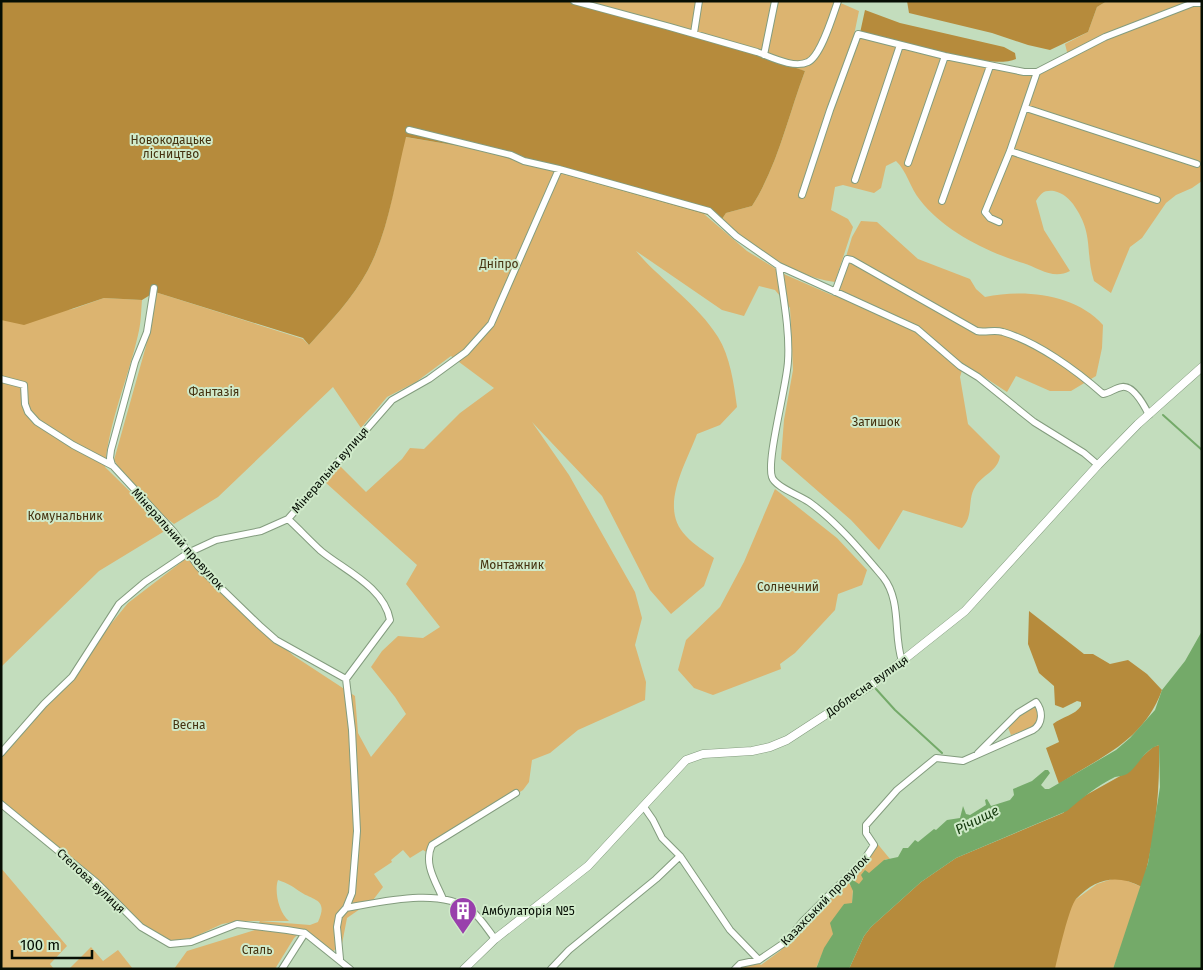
<svg xmlns="http://www.w3.org/2000/svg" width="1203" height="970" font-family="'Fira Sans',sans-serif">
<rect width="100%" height="100%" fill="#c3ddbd"/>
<path fill="#dcb470" d="M 566,1 L 836,1 L 859,11 L 854,35 L 951,60 L 1030,76 L 1069,60 L 1065,44 L 1088,32 L 1097,7 L 1107,1 L 1202,1 L 1202,181 L 1192,188 L 1176,195 L 1166,203 L 1142,238 L 1130,247 L 1111,293 L 1094,281 C 1085,253 1094,235 1075,207 C 1070,199 1063,193 1054,191 C 1044,190 1041,193 1036,201 L 1044,230 L 1070,271 C 1053,280 1039,268 1023,263 C 987,252 944,231 920,200 C 910,188 907,171 896,161 L 886,166 L 881,188 L 874,193 L 843,185 L 835,187 L 831,210 L 848,219 L 853,227 L 835,282 C 793,276 752,249 722,219 L 726,213 L 752,206 C 778,165 788,116 805,71 Z
M 405,137 L 471,148 L 704,214 L 747,251 L 786,275 L 834,296 L 852,237 L 861,221 L 877,222 L 918,259 L 970,279 L 976,289 L 985,297 C 1025,289 1075,294 1103,325 L 1102,348 L 1096,376 L 1071,391 L 1050,391 L 1016,376 L 1007,392 L 964,364 L 960,377 L 968,424 L 1000,456 C 998,471 982,475 975,487 C 967,500 974,516 962,528 L 903,510 L 879,550 L 851,520 L 781,459 L 784,420 L 793,370 L 790,308 L 775,290 L 759,286 L 744,316 L 722,310 L 636,251 C 661,281 697,303 718,337 C 730,356 734,384 737,407 L 720,425 L 697,434 C 686,464 658,508 686,536 C 694,545 705,551 714,558 L 704,586 L 671,614 L 650,590 L 602,496 L 532,422 L 569,475 L 635,592 L 642,618 L 635,645 L 646,682 L 645,700 L 578,730 L 550,753 L 532,760 L 529,782 L 523,790 L 436,845 L 428,853 L 423,850 L 410,858 L 403,850 L 391,860 L 392,862 L 374,874 L 383,887 L 373,900 L 347,918 L 342,944 L 332,952 L 303,930 L 294,938 L 275,969 L 174,969 L 187,951 L 255,930 L 260,921 L 310,925 L 318,922 C 329,898 313,901 299,891 C 292,886 287,883 278,880 C 274,891 279,913 289,921 L 238,921 L 222,924 L 192,938 L 170,941 L 143,925 L 98,879 L 1,800 L 1,756 L 40,711 L 82,668 L 106,630 L 128,603 L 188,557 L 236,607 L 294,656 L 355,696 L 358,733 L 371,757 L 406,714 L 395,697 L 371,667 L 382,651 L 398,636 L 423,638 L 440,627 L 406,584 L 417,565 L 325,482 L 339,465 L 366,492 L 402,459 L 410,448 L 424,449 L 460,413 L 494,388 L 451,356 L 416,382 L 387,397 L 361,428 L 333,387 L 218,497 L 174,524 C 150,506 129,485 114,460 L 146,346 L 155,292 L 303,339 L 309,345 C 330,322 353,298 368,270 C 389,230 395,180 405,137 Z
M 104,298 L 142,300 C 141,312 141,324 138,335 C 128,379 109,421 105,467 L 168,529 L 99,571 L 1,667 L 1,320 L 73,309 Z
M 775,489 L 837,538 L 867,570 L 862,585 L 838,594 L 835,610 L 795,653 L 780,664 L 781,669 L 713,695 L 694,688 L 678,670 L 686,640 L 720,607 L 744,562 Z
M 1032,706 C 1040,710 1038,719 1036,726 L 1011,735 L 1007,725 Z
M 876,842 L 890,859 L 886,859 L 859,885 L 851,879 L 848,882 L 853,889 L 852,904 L 844,904 C 838,915 836,926 832,937 C 827,948 820,956 816,969 L 738,969 L 758,962 L 761,965 L 780,951 L 809,920 L 805,916 L 871,850 L 872,844 Z
M 1,868 L 67,946 L 50,964 L 54,969 L 1,969 Z
M 1118,877 L 1142,887 L 1113,969 L 912,969 L 1075,900 L 1097,884 Z
M 91,947 L 103,961 L 118,950 L 133,969 L 69,969 Z"/>
<path fill="#b68b3c" d="M 1,1 L 566,1 L 696,34 L 805,71 C 788,116 778,165 752,206 L 726,213 L 722,219 L 471,148 L 406,137 C 395,181 389,230 368,270 C 353,298 330,322 309,345 L 303,338 L 155,292 L 142,300 L 104,298 L 24,325 L 1,320 Z
M 907,1 L 1107,1 L 1097,7 L 1088,32 L 1050,50 L 1028,45 L 992,33 L 909,13 Z
M 865,10 L 900,23 L 1004,47 L 1015,53 L 1016,59 C 989,71 892,41 860,33 Z
M 1029,611 L 1084,654 L 1093,654 L 1110,664 L 1128,660 L 1147,674 L 1162,690 C 1143,742 1101,756 1059,784 L 1046,748 L 1059,742 L 1053,724 C 1062,717 1075,715 1081,706 L 1081,702 L 1077,701 L 1063,708 L 1055,705 L 1054,686 L 1039,673 L 1028,644 Z
M 1159,745 C 1160,794 1155,840 1142,887 C 1117,874 1096,878 1076,899 C 1069,907 1058,956 1055,969 L 849,969 L 864,936 L 871,927 L 921,882 L 956,858 L 1063,813 L 1079,799 L 1122,775 L 1153,747 Z"/>
<path fill="#74aa69" d="M 1202,631 L 1202,969 L 1113,969 L 1148,863 L 1160,787 L 1159,745 C 1143,750 1139,766 1127,774 C 1123,776 1119,776 1115,777 C 1097,786 1082,798 1067,811 L 956,858 L 921,882 L 871,927 L 864,936 L 849,969 L 816,969 L 824,948 L 833,934 L 830,923 L 844,904 L 852,903 L 853,891 L 848,880 L 851,879 L 859,884 L 863,879 L 861,875 L 865,870 L 869,873 L 884,860 L 898,857 L 903,848 L 908,848 L 915,840 L 918,842 L 934,829 L 936,830 L 947,820 L 960,818 L 963,806 L 966,814 L 970,815 L 986,805 L 985,800 L 987,799 L 991,806 L 1010,800 L 1014,795 L 1013,789 L 1032,781 L 1045,770 L 1048,770 L 1050,773 L 1041,785 L 1045,789 L 1049,789 L 1116,750 L 1130,738 L 1155,710 L 1162,690 L 1185,661 Z"/>
<g fill="none" stroke-linecap="round" stroke-linejoin="round">
<path stroke="#74aa69" stroke-width="2" d="M 1163,415 L 1202,450
M 876,689 L 895,710 L 942,753"/>
<defs>
<path id="minor" d="M 574,1 C 635,17 696,34 757,52 C 771,57 794,69 808,62 C 821,56 833,15 838,1
M 694,33 L 699,1
M 764,55 L 775,1
M 1026,108 L 1197,164
M 409,130 L 511,155 L 524,161 L 559,169 L 709,211 L 736,236 L 779,266 L 917,329 L 960,366 L 978,377 L 1034,422 L 1084,453 L 1098,465
M 1010,151 L 1157,200
M 908,163 L 945,56
M 855,180 L 900,45
M 802,195 L 830,110 L 858,34 L 945,56 L 1024,72 L 1037,72 L 1105,37 L 1193,3 L 1202,3
M 942,201 L 990,66
M 999,222 L 990,218 L 985,212 L 1010,151 L 1037,72
M 779,266 C 783,296 790,331 788,361 C 787,385 766,460 772,477 C 775,487 799,495 809,502 C 837,522 861,551 883,577 C 902,601 893,635 902,661
M 835,292 L 847,259 L 852,260 L 977,331 C 986,333 994,329 1003,332 C 1037,342 1076,370 1103,394 C 1110,393 1115,388 1122,387 C 1134,385 1145,407 1149,415
M 1,379 L 24,385 L 25,404 L 28,412 L 37,422 L 73,445 L 113,466 L 174,532 L 198,566 L 259,625 L 276,640 L 346,679
M 112,465 L 110,458 L 111,450 L 135,362 L 147,332 L 154,288
M 288,519 C 299,529 310,541 321,551 C 344,570 384,587 390,620 L 346,679 L 352,730 L 357,831 L 352,893 L 346,908 L 339,916 L 337,927 L 340,959
M 1,753 L 44,704 L 72,677 L 119,604 L 145,582 L 188,553 L 216,540 L 261,531 L 288,519 L 392,400 L 429,379 L 466,352 L 491,324 L 559,169
M 1,804 L 96,882 L 141,927 L 170,944 L 191,942 L 237,924 L 287,930 L 305,933 L 350,969
M 644,807 L 653,820 L 662,838 L 680,856 L 730,930 L 759,960
M 443,899 C 436,882 423,864 432,845 L 516,793
M 346,908 C 381,902 440,887 471,910 C 480,917 488,930 495,939
M 282,969 L 305,933
M 551,969 L 569,950 L 656,879 L 680,856
M 735,969 L 740,964 L 759,960 L 787,941 L 803,921 L 864,860 L 874,845 L 866,833 L 866,825 L 897,790 L 936,758 L 963,761 L 1033,730 C 1043,724 1043,711 1036,702 L 1018,713 L 978,753"/>
<path id="tertiary" d="M 464,969 L 495,939 L 588,866 L 686,760 L 703,754 L 752,751 L 770,747 L 787,740 L 873,684 L 965,611 L 1098,465 L 1138,424 L 1202,367"/>
</defs>
<use href="#minor" stroke="#839c7e" stroke-width="8"/>
<use href="#tertiary" stroke="#839c7e" stroke-width="9"/>
<use href="#minor" stroke="#fff" stroke-width="6"/>
<use href="#tertiary" stroke="#fff" stroke-width="8"/>
</g>
<defs>
<symbol id="building-pin" viewBox="-11 -11 22 30"><path d="M0 17L-7.5 6A9.5 9.5 0 1 1 7.5 6Z" fill="#9940ac" stroke="#d0eaca"/><path d="M-4-6H4V6H1V3H-1V6H-4ZM-2.5-4.3h1.7v1.8h-1.7ZM.8-4.3h1.7v1.8H.8ZM-2.5-1h1.7V.8h-1.7ZM.8-1h1.7V.8H.8Z" fill="#fff"/></symbol>
</defs>
<g fill-rule="evenodd">
<use href="#building-pin" x="447" y="895" width="32" height="43"/>
</g>
<g text-anchor="middle" dominant-baseline="central" stroke-width="4" stroke-linejoin="round" paint-order="stroke">
<g font-size="12" fill="#453210" stroke="#d0eaca">
<text x="171" y="140">Новокодацьке<tspan x="171" dy="14">лісництво</tspan></text>
<text x="499" y="264">Дніпро</text>
<text x="214" y="392">Фантазія</text>
<text x="876" y="422">Затишок</text>
<text x="65" y="516">Комунальник</text>
<text x="512" y="565">Монтажник</text>
<text x="788" y="587">Солнечний</text>
<text x="189" y="725">Весна</text>
<text x="257" y="950">Сталь</text>
</g>
<g font-size="12" fill="#060e04" stroke="#d0eaca">
<text transform="translate(330 470) rotate(-49)">Мінеральна вулиця</text>
<text transform="translate(178 539) rotate(48)">Мінеральний провулок</text>
<text transform="translate(867 686) rotate(-35)">Доблесна вулиця</text>
<text transform="translate(91 881) rotate(43)">Степова вулиця</text>
<text transform="translate(825 900) rotate(-46)">Казахський провулок</text>
</g>
<g font-size="12" fill="#060e04" stroke="#d0eaca" text-anchor="start">
<text x="482" y="911">Амбулаторія №5</text>
</g>
<g font-size="14" font-style="italic" fill="#14390c" stroke="#d0eaca">
<text transform="translate(977 820) rotate(-27)">Річище</text>
</g>
</g>
<rect width="1203" height="970" fill="none" stroke="#060e04" stroke-width="5"/>
<path d="M12 950v8h80v-8" fill="none" stroke="#060e04" stroke-width="2.5"/>
<text x="20" y="950" font-size="15" fill="#060e04" stroke="#d0eaca" stroke-width="4" paint-order="stroke">100 m</text>
</svg>
